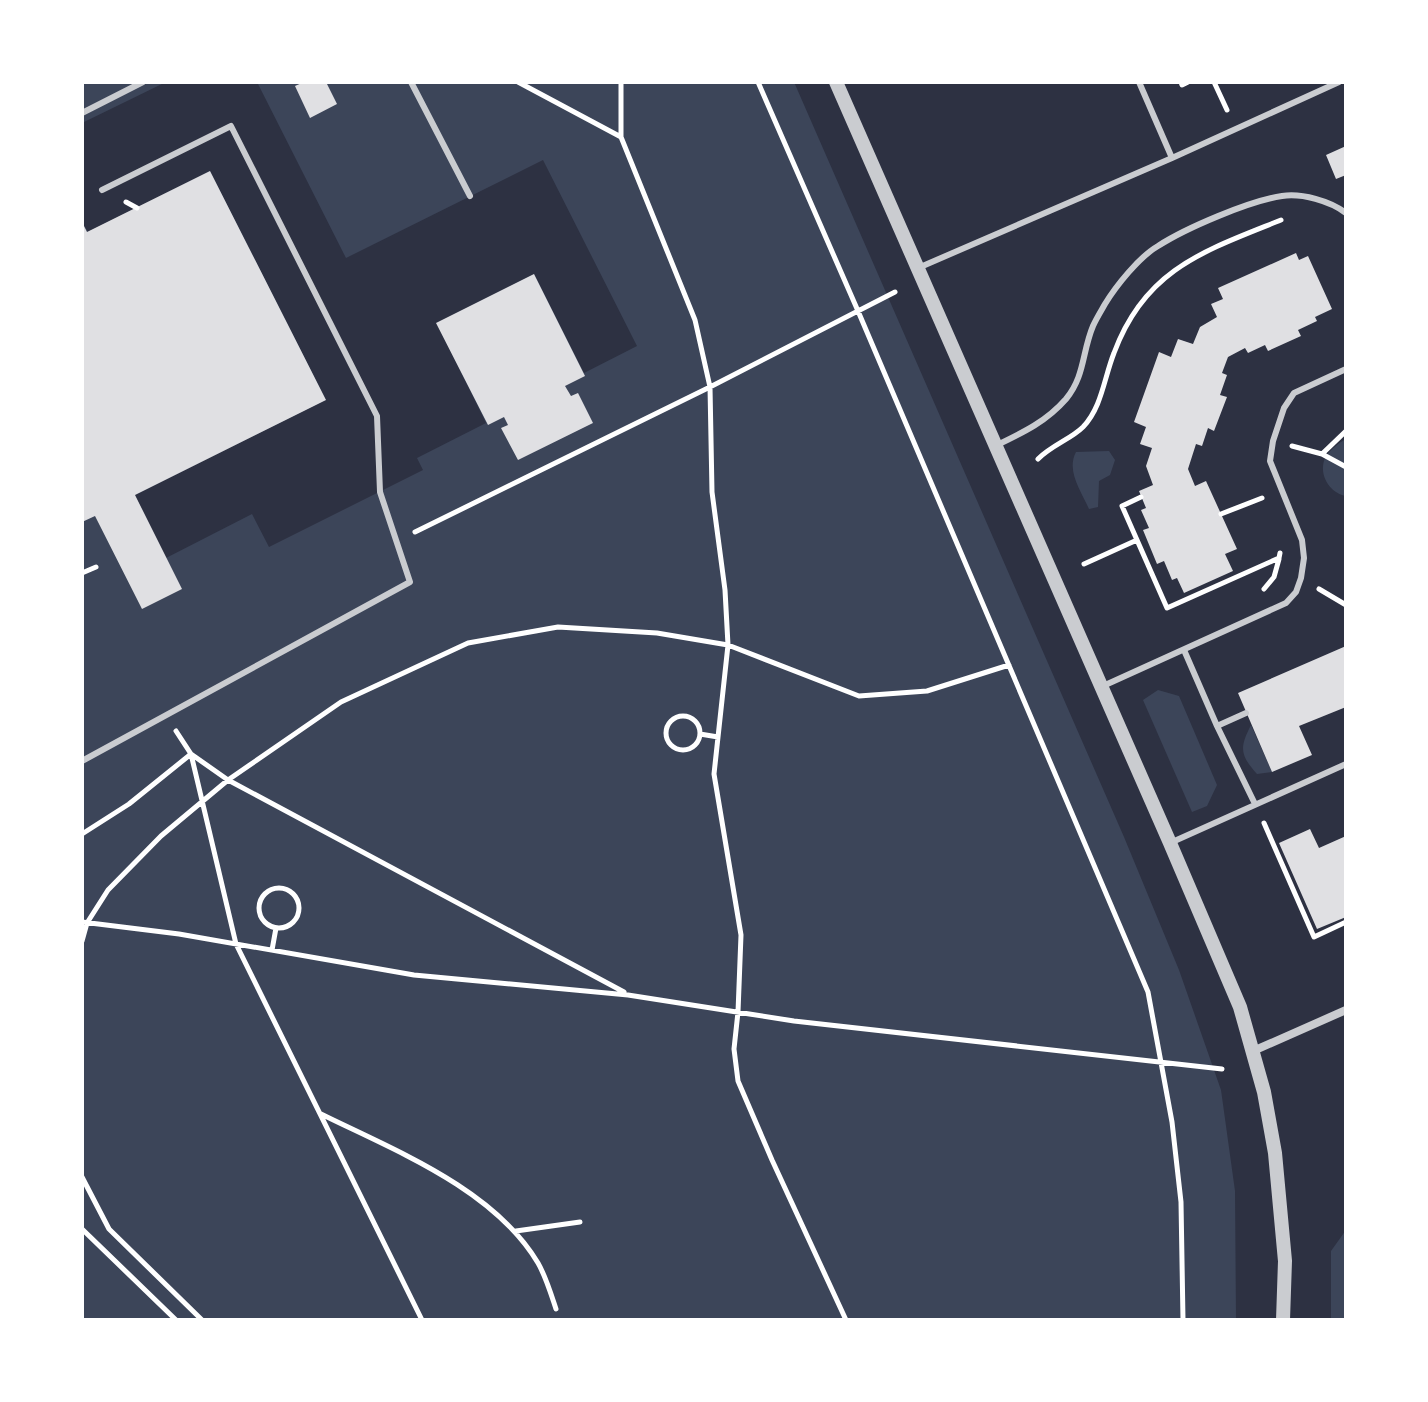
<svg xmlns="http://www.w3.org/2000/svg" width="1428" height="1402" font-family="'DM Sans',sans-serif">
<rect width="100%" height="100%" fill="#2d3142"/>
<path fill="#3c4559" d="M 82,82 L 166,82 L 82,123 Z
M 257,82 L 794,82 L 1124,837 L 1179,970 L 1221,1090 L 1235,1191 L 1236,1320 L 82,1320 L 82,222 L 88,232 L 210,171 L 326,400 L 135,495 L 166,558 L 252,514 L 269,547 L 423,470 L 417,458 L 486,423 L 437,323 L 534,274 L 584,373 L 637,346 L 543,160 L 346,258 Z
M 1346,439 L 1346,496 C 1329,493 1317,473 1326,456 C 1331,449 1339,443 1346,439 Z
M 1109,451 L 1115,460 L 1110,475 L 1099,481 L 1098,507 L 1089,509 C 1081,491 1066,471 1076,452 Z
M 1158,690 L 1179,696 L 1217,785 L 1207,806 L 1192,812 L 1143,700 Z
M 1251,725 L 1272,772 L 1257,774 C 1239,754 1240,747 1251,725 Z
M 1346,1230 L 1346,1320 L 1331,1320 L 1331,1251 Z"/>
<path fill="#e0e0e3" d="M 304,82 L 326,82 L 337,104 L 310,118 L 295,86 Z
M 1346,146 L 1346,175 L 1336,179 L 1326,155 Z
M 210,171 L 326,400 L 135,495 L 182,589 L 142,609 L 95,516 L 82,522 L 82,222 L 87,232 Z
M 1296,253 L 1299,260 L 1308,256 L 1332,309 L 1315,317 L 1317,321 L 1298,330 L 1301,336 L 1268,351 L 1265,345 L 1248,353 L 1245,348 L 1228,357 L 1222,373 L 1227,375 L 1220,395 L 1227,397 L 1214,431 L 1208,428 L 1202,446 L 1196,444 L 1188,469 L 1195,486 L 1206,481 L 1237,549 L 1225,554 L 1233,571 L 1184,593 L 1177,578 L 1172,580 L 1164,561 L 1157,564 L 1143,530 L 1149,528 L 1141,510 L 1146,508 L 1139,491 L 1153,485 L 1146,466 L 1152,448 L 1140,444 L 1146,427 L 1134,422 L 1159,352 L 1171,357 L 1178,339 L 1193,344 L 1200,327 L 1217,317 L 1211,304 L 1223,299 L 1218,288 Z
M 534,274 L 585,376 L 565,386 L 571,396 L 578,393 L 593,423 L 518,460 L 501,428 L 508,425 L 504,417 L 488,425 L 436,323 Z
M 1346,646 L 1346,707 L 1299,726 L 1312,755 L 1272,772 L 1238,693 Z
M 1310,829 L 1319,848 L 1346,836 L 1346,917 L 1317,929 L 1279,843 Z"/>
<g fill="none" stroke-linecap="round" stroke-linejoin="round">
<path stroke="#fff" stroke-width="5" d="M 518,82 L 621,137
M 621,82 L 621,137 L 695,320 L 710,387 L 712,492 L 725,590 L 728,645 L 714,774 L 741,935 L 738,1012 L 734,1049 L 738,1081 L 772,1160 L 846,1320
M 758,82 L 858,311 L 1148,992 L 1172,1122 L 1181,1202 L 1183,1320
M 1181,82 L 1182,85 L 1188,82
M 1214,82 L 1227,110
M 126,202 L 137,208
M 1292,446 L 1322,454 L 1346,467
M 1322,454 L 1346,431
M 1038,459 C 1052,445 1071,439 1083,427 C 1102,407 1104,378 1114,353 C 1145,269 1204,251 1281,220
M 1141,497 L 1122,506 L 1167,608 L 1279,558 L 1280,553
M 1221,514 L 1262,498
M 415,532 L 710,387 L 895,292
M 1084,564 L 1137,540
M 82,573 L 96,567
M 1264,589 L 1274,577 L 1279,559
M 1319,589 L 1346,605
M666 733a17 17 0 1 1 34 0a17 17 0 1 1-34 0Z
M 176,731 L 191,754 L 228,780 L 624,992
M 700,734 L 718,737
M 1264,823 L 1314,937 L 1346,922
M 82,834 L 129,804 L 191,754 L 236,944 L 422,1320
M259 908a20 20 0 1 1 40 0a20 20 0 1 1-40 0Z
M 82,922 L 179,934 L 414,975 L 628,995 L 794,1021 L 1222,1069
M 82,941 L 87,923 L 108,890 L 161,836 L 228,780 L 341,702 L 468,643 L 558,627 L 657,633 L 728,645 L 859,696 L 927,691 L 1009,665
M 272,950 L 276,928
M 321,1114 C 396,1151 494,1189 538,1263 C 546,1277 551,1294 556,1309
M 82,1177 L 109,1229 L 202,1320
M 82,1229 L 176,1320
M 516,1231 L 580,1222"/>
<path stroke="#caccd0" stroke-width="6" d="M 411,82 L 470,196
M 1139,82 L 1172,158
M 82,113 L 143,82
M 918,268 L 1172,158 L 1339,82
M 995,446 C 1022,433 1046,422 1066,399 C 1085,376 1082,352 1093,326 C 1096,319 1101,311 1105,304 C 1116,286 1139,257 1158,246 C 1186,228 1249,201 1282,196 C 1302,193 1330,201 1346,213
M 1184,650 L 1217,726 L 1255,804
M 1103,686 L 1286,603 L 1296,592 L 1301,578 L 1304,558 L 1302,540 L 1270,461 L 1273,441 L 1284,408 L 1294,393 L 1346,369
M 1217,726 L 1246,713
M 82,761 L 410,582 L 380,492 L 377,416 L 231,126 L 102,190
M 1170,843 L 1346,764"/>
<path stroke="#caccd0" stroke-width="8" d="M 1253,1051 L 1346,1010"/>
<path stroke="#caccd0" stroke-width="14" d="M 836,82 L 1170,843 L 1240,1007 L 1264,1092 L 1275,1153 L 1285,1261 L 1283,1320"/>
</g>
<rect width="1428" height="1402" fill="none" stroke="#ffffff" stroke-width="168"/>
</svg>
